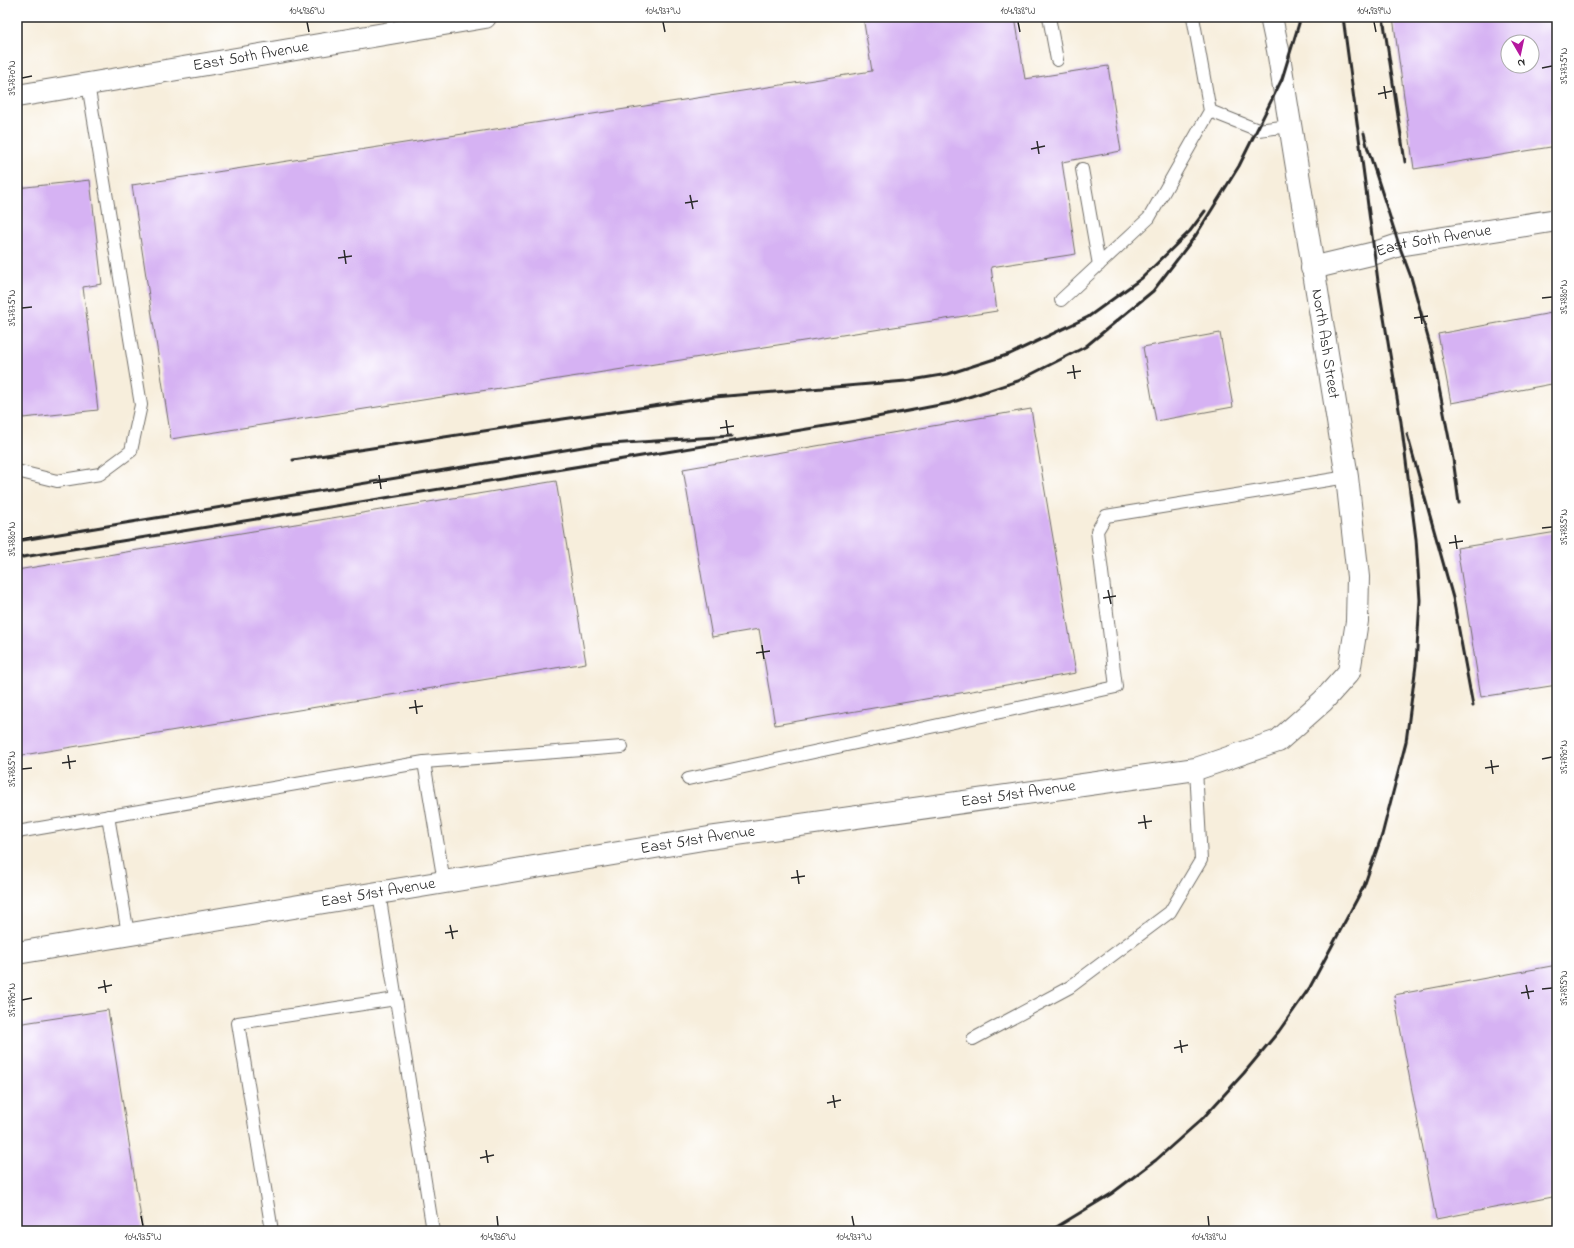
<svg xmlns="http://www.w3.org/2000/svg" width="1574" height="1248" font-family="'Indie Flower',sans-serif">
<rect width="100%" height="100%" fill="#fff"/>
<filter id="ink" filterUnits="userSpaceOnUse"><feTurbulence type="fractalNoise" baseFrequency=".025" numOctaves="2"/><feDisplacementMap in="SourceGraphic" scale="8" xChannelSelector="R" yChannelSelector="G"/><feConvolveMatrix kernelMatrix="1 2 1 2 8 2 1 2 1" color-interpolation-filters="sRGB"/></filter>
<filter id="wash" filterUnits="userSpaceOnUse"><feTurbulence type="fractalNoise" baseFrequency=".012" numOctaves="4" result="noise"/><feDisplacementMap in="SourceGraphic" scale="16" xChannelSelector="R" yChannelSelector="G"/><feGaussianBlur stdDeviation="0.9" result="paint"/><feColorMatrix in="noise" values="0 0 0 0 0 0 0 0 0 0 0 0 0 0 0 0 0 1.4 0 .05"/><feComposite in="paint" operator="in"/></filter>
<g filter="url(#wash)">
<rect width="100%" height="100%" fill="#f7eedc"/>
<g id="blocks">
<path fill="#d6b2f3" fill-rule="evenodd" d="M 863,17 L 1015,17 L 1025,79 L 1108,66 L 1121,151 L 1062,162 L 1076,254 L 991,267 L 997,311 L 171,439 L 132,185 L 872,71 Z
M 1393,17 L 1557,17 L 1557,146 L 1414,169 ZM 1508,42 L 1532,42 L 1532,66 L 1508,66 Z
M 90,180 L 102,284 L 83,287 L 98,410 L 23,418 L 17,373 L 17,188 Z
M 1557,312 L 1557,383 L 1451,403 L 1438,334 Z
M 1220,333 L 1233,407 L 1156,421 L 1143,347 Z
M 1031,409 L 1076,673 L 775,725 L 759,629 L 712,637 L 683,469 Z
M 556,481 L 586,663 L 17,756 L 17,570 Z
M 1557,532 L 1557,685 L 1481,697 L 1457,548 Z
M 1557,965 L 1557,1196 L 1436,1219 L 1394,995 Z
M 108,1010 L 143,1231 L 17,1231 L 17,1024 Z"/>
</g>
</g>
<g filter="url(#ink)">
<use href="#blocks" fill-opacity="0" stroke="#726f69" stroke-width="1"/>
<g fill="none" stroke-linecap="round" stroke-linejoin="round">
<defs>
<path id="lane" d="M 1049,17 L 1057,60
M 1193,17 L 1210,111 L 1258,130 L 1290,126
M 1082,169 L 1099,265
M 1061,300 L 1149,218 L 1210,111
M 17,471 L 57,481 L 100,474 L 131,451 L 141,405 L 88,84
M 424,762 L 444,882
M 688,779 L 1116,687 L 1097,531 L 1106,516 L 1347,477
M 108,816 L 128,934
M 17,832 L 424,762 L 622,747
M 379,893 L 433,1231
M 973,1039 L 1070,987 L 1170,912 L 1201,860 L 1196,769
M 272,1231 L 238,1023 L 396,999"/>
<g id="street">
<path id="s1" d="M 17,96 L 485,17"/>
<path id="s2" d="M 1312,268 L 1375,253 L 1399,245 L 1557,220"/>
<path id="s3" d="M 17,953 L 709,838 L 1196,769 L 1278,741 L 1323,701 L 1349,672 L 1357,621 L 1358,577 L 1347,477 L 1278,50 L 1271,17"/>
</g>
</defs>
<use href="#lane" stroke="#726f69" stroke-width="14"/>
<use href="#street" stroke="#726f69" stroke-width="24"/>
<use href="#lane" stroke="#fff" stroke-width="12"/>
<use href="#street" stroke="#fff" stroke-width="22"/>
<path stroke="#2b2b2b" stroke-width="3" d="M 1383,17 L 1405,162
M 1364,133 L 1367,146 L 1399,245 L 1411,277 L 1432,352 L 1453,459 L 1459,503
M 1407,434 L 1453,598 L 1473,706
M 293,460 L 563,419 L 715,397 L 906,381 L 948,374 L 1010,354 L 1088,317 L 1142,278 L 1190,231 L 1205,211
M 17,541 L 595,445 L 731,436
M 17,558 L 856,421 L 950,403 L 1018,381 L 1085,347 L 1153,291 L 1196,235 L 1239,166 L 1282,79 L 1301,17
M 1050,1231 L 1111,1194 L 1156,1160 L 1203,1118 L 1244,1073 L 1279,1031 L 1310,987 L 1364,886 L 1382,835 L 1406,742 L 1416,665 L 1420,600 L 1416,539 L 1401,422 L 1378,281 L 1343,17"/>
</g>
</g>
<path fill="none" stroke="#2b2b2b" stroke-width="1.5" d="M 307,22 L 309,32M 663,22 L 665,32M 1018,22 L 1020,32M 1374,22 L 1376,32M 1542,68 L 1552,66M 22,78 L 32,76M 1384,86 L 1386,99M 1378,94 L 1392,91M 1037,141 L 1039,154M 1031,149 L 1045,146M 690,195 L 693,209M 685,203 L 698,201M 344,250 L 346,264M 338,258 L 352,256M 1542,298 L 1552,297M 22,308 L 32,307M 1420,310 L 1422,324M 1414,318 L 1428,316M 1073,365 L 1075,379M 1067,373 L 1081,371M 726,420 L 728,434M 720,428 L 734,426M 379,475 L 381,489M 373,483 L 387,481M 1542,528 L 1552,527M 1455,535 L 1457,549M 22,539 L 32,537M 1449,543 L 1463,541M 1108,590 L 1111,604M 1103,598 L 1116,596M 762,645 L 764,659M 756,653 L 770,651M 415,700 L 417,714M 409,708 L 423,706M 68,755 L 70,769M 1542,759 L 1552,757M 1491,760 L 1493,774M 62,763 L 76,761M 1485,768 L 1499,766M 22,769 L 32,768M 1144,815 L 1146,829M 1138,823 L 1152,821M 797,870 L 799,884M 791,878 L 805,876M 450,925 L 453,939M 445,933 L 458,931M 104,980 L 106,993M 1526,985 L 1529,999M 98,988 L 112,985M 1542,989 L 1552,988M 1521,993 L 1534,991M 22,1000 L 32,998M 1180,1040 L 1182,1053M 1174,1048 L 1188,1045M 833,1095 L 835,1108M 827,1103 L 841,1100M 486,1150 L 488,1163M 480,1158 L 494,1155M 141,1216 L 143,1226M 497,1216 L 498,1226M 852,1216 L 854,1226M 1208,1216 L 1209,1226"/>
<g text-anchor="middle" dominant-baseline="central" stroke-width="3.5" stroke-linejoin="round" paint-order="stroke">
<g font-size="16" fill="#2b2b2b" stroke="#fff">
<text stroke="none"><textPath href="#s1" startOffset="237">East 50th Avenue</textPath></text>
<text stroke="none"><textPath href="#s2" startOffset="125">East 50th Avenue</textPath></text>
<text transform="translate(1325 344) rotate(81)">North Ash Street</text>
<text stroke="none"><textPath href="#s3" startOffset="1014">East 51st Avenue</textPath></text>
<text stroke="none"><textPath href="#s3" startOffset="690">East 51st Avenue</textPath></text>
<text stroke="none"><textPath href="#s3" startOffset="366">East 51st Avenue</textPath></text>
</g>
</g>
<rect width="1574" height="1248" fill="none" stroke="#fff" stroke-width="44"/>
<g transform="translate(1520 54) rotate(171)"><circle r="19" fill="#ffffff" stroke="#aaaaaa"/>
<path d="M0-3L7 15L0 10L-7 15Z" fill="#b5179e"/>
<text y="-6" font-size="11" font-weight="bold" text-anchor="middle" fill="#2b2b2b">N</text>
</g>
<rect x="22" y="22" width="1530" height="1204" fill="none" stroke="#2b2b2b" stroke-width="1.5"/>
<g font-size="10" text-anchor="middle" fill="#2b2b2b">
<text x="307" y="14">104.936°W</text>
<text x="663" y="14">104.937°W</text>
<text x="1018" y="14">104.938°W</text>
<text x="1374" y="14">104.939°W</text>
<text transform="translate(1563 66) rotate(-90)" y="4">39.7875°N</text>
<text transform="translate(11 78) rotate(-90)" y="4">39.7870°N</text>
<text transform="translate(1563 297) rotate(-90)" y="4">39.7880°N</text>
<text transform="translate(11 308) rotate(-90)" y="4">39.7875°N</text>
<text transform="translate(1563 527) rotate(-90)" y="4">39.7885°N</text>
<text transform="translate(11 539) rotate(-90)" y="4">39.7880°N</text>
<text transform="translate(1563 757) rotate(-90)" y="4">39.7890°N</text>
<text transform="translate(11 769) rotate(-90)" y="4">39.7885°N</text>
<text transform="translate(1563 988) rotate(-90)" y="4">39.7895°N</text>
<text transform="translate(11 1000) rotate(-90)" y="4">39.7890°N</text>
<text x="143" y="1240">104.935°W</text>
<text x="498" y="1240">104.936°W</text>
<text x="854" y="1240">104.937°W</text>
<text x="1209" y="1240">104.938°W</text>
</g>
</svg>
